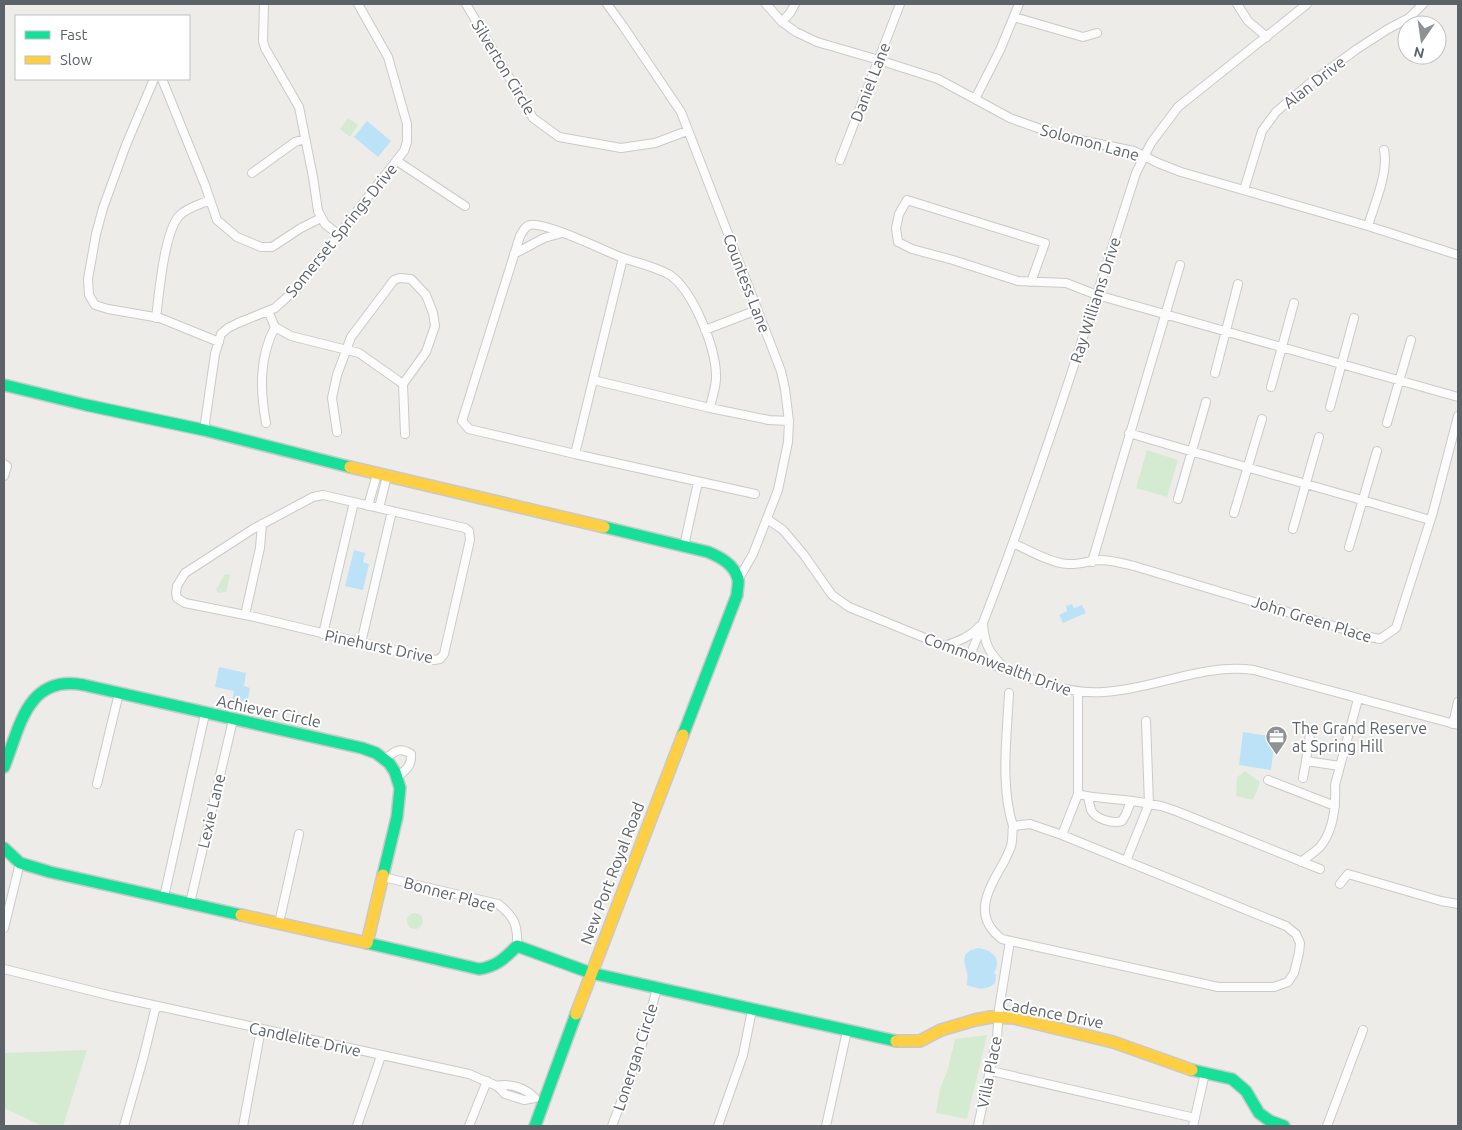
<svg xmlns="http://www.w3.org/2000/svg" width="1462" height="1130" font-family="Ubuntu,sans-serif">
<rect width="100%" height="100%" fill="#eeece8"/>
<path fill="#d5ebd1" d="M 348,118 L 358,125 L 350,137 L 340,129 Z
M 1147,450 L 1178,460 L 1167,497 L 1136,488 Z
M 225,574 L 230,575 L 226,592 L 218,593 L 216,590 Z
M 1245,771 L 1260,782 L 1255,796 L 1252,800 L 1236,796 L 1237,777 Z
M407 921a8 8 0 1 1 16 0a8 8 0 1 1-16 0Z
M 987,1035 L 967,1119 L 936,1113 L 940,1089 L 948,1069 L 955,1039 Z
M 87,1050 L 63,1126 L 42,1126 L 4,1108 L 4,1053 Z"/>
<path fill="#bce2f8" d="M 367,121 L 391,141 L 378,157 L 354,137 Z
M 354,550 L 365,553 L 363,562 L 369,564 L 363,590 L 345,586 Z
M 1072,604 L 1074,608 L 1082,605 L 1086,613 L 1063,623 L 1059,615 L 1067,611 L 1066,606 Z
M 219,667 L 246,673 L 244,686 L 250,688 L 247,704 L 232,701 L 234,691 L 215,687 Z
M 1243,732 L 1275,737 L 1271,770 L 1239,765 Z
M 978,948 C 993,950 1002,959 994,973 L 996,975 L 995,983 C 986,991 977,989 967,985 C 967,981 968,977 967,973 C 963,959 961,952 978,948 Z"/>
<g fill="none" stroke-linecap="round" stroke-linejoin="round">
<defs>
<path id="street" d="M 264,4 L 263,41 L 265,48 L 299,107 L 313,177 L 318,211 L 325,224 L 339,235
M 466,4 L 533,118 L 559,137 L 621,148 L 655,143 L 687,131
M 607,4 L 623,26 L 681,112 L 781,371 L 785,389 L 789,421 L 788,442 L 778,490 L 753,554 L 738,580
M 766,4 L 782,22 L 796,32 L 817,42 L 879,60 L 938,79 L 1010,118 L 1060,136 L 1134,151 L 1158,163 L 1181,172 L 1368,226 L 1458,255
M 1237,4 L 1248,21 L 1267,37
M 1014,17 L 1083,37 L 1097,33
M 782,22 L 790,13 L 795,4
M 154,79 L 126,145 L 103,208 L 96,234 L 88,279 L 89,295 L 95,305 L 108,309 L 160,318 L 219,342
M 162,79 L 205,185 L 217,220 L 237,237 L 261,247 L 272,247 L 301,228 L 321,218
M 975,99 L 1000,50 L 1019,4
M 840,160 L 900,4
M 397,161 L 465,206
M 252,173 L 295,142 L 305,139
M 1244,190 L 1262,131 L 1276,112 L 1309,84 L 1357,49 L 1388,29 L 1409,18 L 1423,4
M 1368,226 C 1374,205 1389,172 1384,150
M 514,254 L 544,238 L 562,233
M 1031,282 L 1045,243 L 907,200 L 899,214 L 896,228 L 898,242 L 912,249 L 953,260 L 1018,281 L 1066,283 L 1097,295 L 1458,397
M 156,318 C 159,294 164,233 179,216 C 186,208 201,204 210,200
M 275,327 L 291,336 L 359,353 L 403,384
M 705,330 L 757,310
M 1215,373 L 1238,284
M 593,380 L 623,258 C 638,263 656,267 670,275 C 693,291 715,346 716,374 C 717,385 712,397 710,408
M 403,384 L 405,434
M 1271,387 L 1294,303
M 1330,407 L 1354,318
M 266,423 C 260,390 259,357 275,327 L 268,311
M 1387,423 L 1411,340
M 204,430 L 215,354 L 221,334 L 228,328 L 238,323 L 275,308 L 296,289 L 404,151 L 407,142 L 407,124 L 388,57 L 358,4
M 337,432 L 332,398 L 337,375 L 351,337 L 394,280 L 400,278 L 411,279 L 426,295 L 433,313 L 435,326 L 426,352 L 403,384
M 1129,433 C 1229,463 1330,490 1430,520
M 575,454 L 469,429 L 462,421 L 520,236 C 523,231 525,226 530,225 C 544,221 607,252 623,258
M 4,464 L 7,466 L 4,476
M 755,494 L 575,454 L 593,380 L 710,408 L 769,420 L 789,421
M 323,495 L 465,528 L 469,531 L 470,540 L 444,654 L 440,659 L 434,660 L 255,617 L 185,603 L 177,598 L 176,593 L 177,586 L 185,573 L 253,529 L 313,497 Z
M 1178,499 L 1206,402
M 368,506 L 377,474
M 379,508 L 387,476
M 1234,513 L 1262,419
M 767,519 L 783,530 L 804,555 L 832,595 L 849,607 C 896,626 943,646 991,664 C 1027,677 1065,695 1104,692 C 1156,689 1201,663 1254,670 L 1458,725
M 1293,529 L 1319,437
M 1013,543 C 1028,550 1051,563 1068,564 C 1078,565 1088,561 1099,560 C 1111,560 1122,563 1134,566 L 1334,626 L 1364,636 L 1380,639 L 1396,628 L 1433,512 L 1458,416
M 684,546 L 698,482
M 1349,547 L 1377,451
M 1092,562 L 1180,265
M 245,615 L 260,548 L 262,524
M 983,625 C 985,645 989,652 1003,667
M 323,634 L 354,502
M 361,643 L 392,511
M 944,646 C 959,641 970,637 980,626
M 970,656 C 1033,498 1084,335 1136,173 L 1151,143 L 1178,107 L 1307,4
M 1009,693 C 1007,735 1000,786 1013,826 L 1030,824 L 1062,835 L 1078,794 L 1078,692
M 1146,721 L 1149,804 L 1161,806 L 1176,811 L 1320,869
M 1453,724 L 1458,702
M 1310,734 L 1306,761 L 1340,766
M 385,759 C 394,752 399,746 411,754 C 412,766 406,770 397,777
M 1303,778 L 1306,761
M 1268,780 L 1335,806
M 97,784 L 119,693
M 1078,794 C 1101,800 1125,798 1149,804 L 1126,861
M 1088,797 C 1089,801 1090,806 1091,810 C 1095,819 1113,824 1122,821 L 1126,814 L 1131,801
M 1013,826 C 1012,832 1013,840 1011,846 C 1010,850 1007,855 1005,860 C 990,887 970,915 1002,939 L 1218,987 L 1274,987 L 1288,982 L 1294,973 L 1299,953 L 1300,943 L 1296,934 L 1286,926 L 1062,835
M 1301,862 C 1307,857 1315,852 1320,847 C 1334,830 1336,806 1335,785 L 1358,699
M 383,877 L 498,904 C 515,917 518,926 517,946
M 1340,884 L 1348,874 L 1441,901 L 1458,904
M 164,897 L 205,714
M 190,903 L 233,720
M 279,923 L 299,834
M 4,928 L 20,863
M 4,969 L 112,996 L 469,1074 L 497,1086 L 505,1094 L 524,1100 L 535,1098 C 525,1088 511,1083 497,1086
M 991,1071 L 1195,1118
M 124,1126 L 143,1059 L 156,1006
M 243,1126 L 261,1029
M 357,1126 L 381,1056
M 469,1126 L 487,1081
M 612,1126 L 640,1052 L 657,988
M 718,1126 L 743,1055 L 752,1010
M 826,1126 L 847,1031
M 978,1126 L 997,1038 L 999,1009 L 1010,941
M 1193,1126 L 1205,1073
M 1327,1126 L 1363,1030"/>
<path id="fast" d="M 4,385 L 86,405 L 204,430 L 350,467
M 604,527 L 708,552 C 720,557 734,564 738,579 C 739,584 737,590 737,595 L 683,735
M 4,767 C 20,727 27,674 84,685 L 362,748 L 376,753 L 389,763 L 395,772 L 400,788 L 397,817 L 383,875
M 4,848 L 20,863 L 50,872 L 241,915
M 367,943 L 479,969 C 496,967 505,958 517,946 L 591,973 L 896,1041
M 1192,1070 L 1232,1079 L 1246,1091 L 1259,1113 L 1270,1121 L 1284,1126
M 535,1126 L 576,1014"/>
<path id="slow" d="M 350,467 L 604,527
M 241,915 L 367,943 L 383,875
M 576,1014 L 683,735
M 896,1041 L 920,1041 L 941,1030 L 975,1020 L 991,1017 L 1014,1018 L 1113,1042 L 1192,1070"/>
</defs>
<use href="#street" stroke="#cacaca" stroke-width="10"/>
<use href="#fast" stroke="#c9c9c9" stroke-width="14"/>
<use href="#slow" stroke="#c9c9c9" stroke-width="14"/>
<use href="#street" stroke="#fcfcfc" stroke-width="8"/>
<use href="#fast" stroke="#16e098" stroke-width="11"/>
<use href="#slow" stroke="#ffcf43" stroke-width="11"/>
</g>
<defs>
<symbol id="office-pin" viewBox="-11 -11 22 30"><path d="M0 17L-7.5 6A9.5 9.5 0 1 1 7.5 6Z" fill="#8f9294" stroke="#fff"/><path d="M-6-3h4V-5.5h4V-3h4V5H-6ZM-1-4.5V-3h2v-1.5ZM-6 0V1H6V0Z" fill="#fff"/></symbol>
</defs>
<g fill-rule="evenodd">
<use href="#office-pin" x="1264" y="724" width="25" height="34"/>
</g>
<g text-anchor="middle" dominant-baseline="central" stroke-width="4" stroke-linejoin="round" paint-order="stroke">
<g font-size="16" fill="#5c6267" stroke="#fff">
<text transform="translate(504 67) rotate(59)">Silverton Circle</text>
<text transform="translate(870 82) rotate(-69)">Daniel Lane</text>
<text transform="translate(1314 82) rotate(-38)">Alan Drive</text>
<text transform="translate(1090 142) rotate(15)">Solomon Lane</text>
<text transform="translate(341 230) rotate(-51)">Somerset Springs Drive</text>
<text transform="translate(747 283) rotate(69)">Countess Lane</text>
<text transform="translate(1095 300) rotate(-72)">Ray Williams Drive</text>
<text transform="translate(1312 619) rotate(17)">John Green Place</text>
<text transform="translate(379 646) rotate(12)">Pinehurst Drive</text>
<text transform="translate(998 664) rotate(20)">Commonwealth Drive</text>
<text transform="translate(269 711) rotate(12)">Achiever Circle</text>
<text transform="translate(211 811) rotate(-77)">Lexie Lane</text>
<text transform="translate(612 873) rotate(-69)">New Port Royal Road</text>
<text transform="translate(450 894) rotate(15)">Bonner Place</text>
<text transform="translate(1053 1013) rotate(11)">Cadence Drive</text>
<text transform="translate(305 1039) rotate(12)">Candlelite Drive</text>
<text transform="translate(635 1057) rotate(-72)">Lonergan Circle</text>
<text transform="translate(989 1072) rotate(-79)">Villa Place</text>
</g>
<g font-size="16" fill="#5c6267" stroke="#fff" text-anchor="start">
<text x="1292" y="728">The Grand Reserve<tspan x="1292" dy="18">at Spring Hill</tspan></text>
</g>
</g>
<rect width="1462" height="1130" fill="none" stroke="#5c6267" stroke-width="10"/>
<rect x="15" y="15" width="175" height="65" fill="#ffffff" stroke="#bec0c2"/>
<rect x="25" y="31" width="25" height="8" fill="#16e098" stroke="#bec0c2"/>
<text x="60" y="40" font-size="15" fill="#5c6267">Fast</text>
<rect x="25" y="56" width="25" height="8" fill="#ffcf43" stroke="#bec0c2"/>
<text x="60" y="65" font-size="15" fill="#5c6267">Slow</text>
<g transform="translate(1422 40) rotate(193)"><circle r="24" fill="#ffffff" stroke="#bec0c2"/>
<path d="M0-4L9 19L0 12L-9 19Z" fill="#8f9294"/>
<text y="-8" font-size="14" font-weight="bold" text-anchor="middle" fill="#5c6267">N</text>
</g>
</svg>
